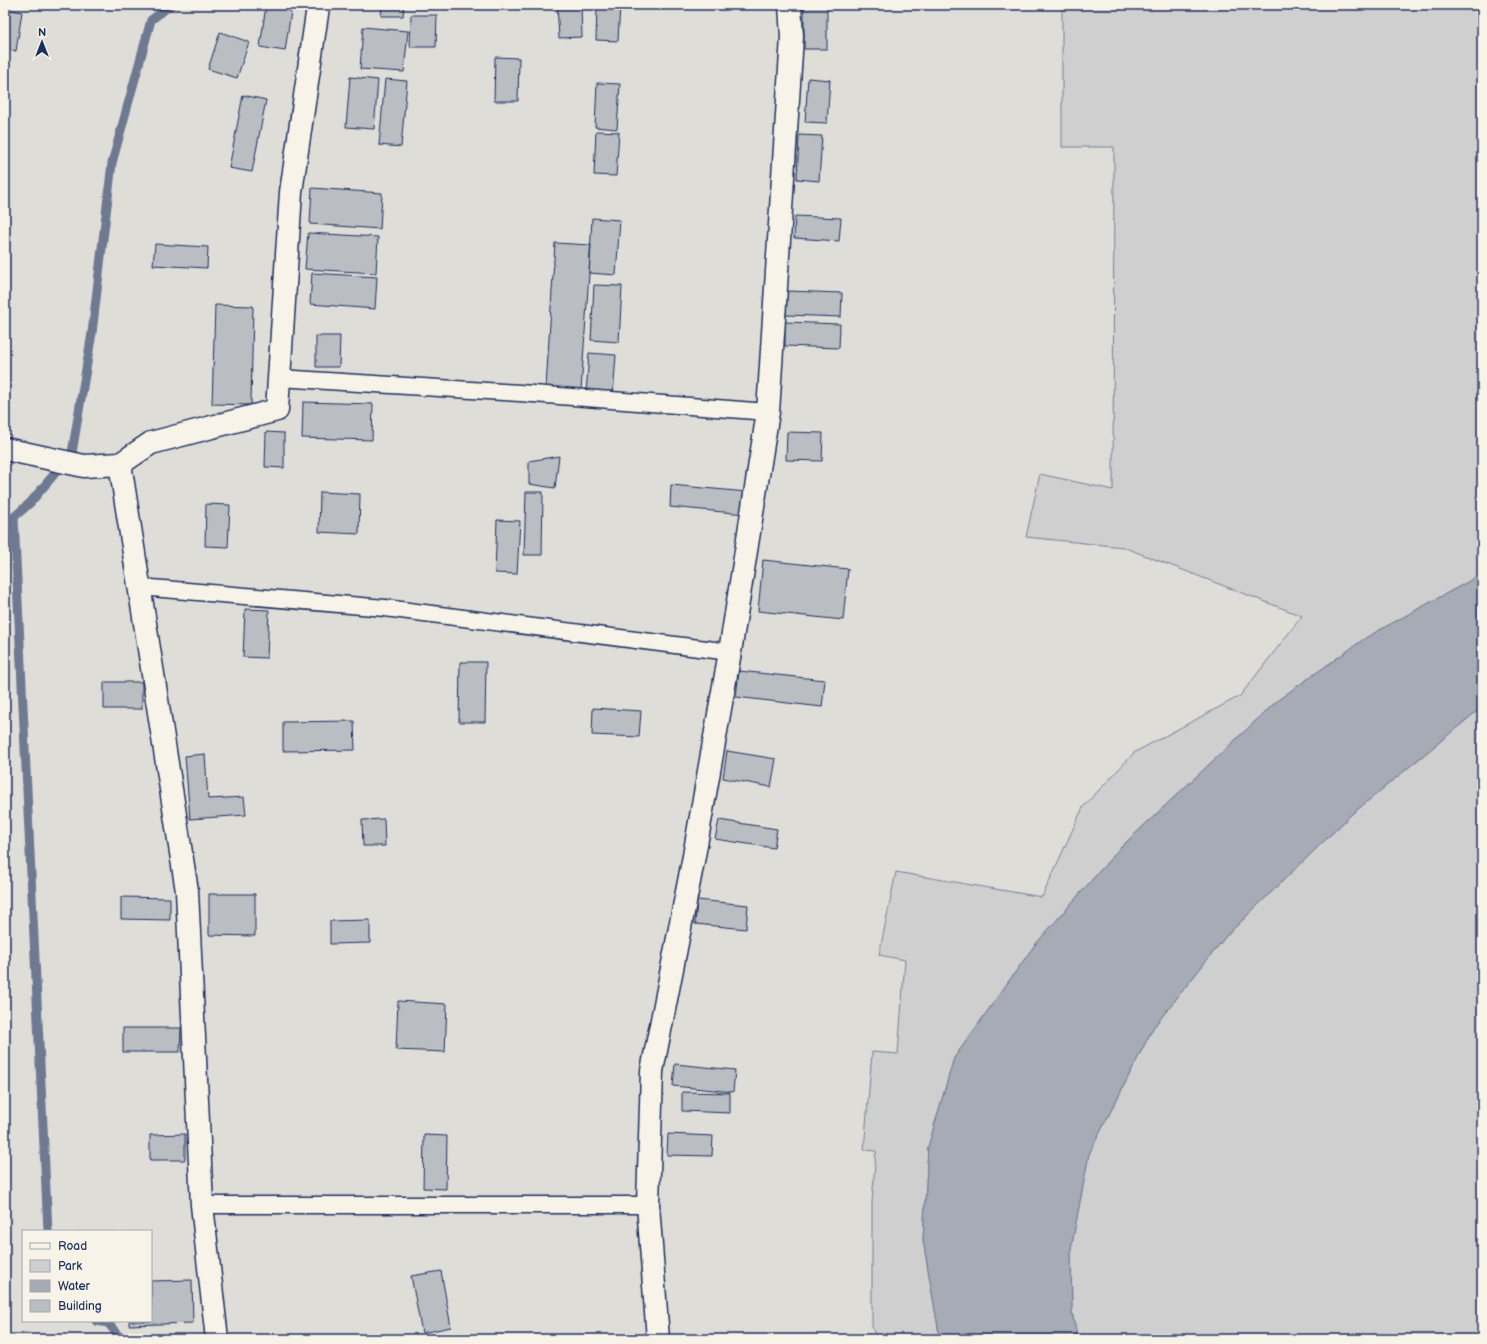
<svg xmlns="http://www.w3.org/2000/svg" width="1487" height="1344" font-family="'Balsamiq Sans',sans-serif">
<rect width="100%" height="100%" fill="#eeebe2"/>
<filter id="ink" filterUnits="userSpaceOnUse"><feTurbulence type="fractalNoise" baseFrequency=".025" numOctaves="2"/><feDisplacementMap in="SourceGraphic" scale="8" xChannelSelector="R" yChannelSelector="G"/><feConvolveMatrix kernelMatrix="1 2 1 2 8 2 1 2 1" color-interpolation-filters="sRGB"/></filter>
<g filter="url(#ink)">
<path fill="#deddd8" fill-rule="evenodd" d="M 5,5 L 1062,5 L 1062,147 L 1114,147 L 1113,490 L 1040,474 L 1026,537 L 1123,547 L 1302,616 L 1240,696 L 1135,752 L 1083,807 L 1042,897 L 896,873 L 879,955 L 905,960 L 898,1054 L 872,1053 L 865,1150 L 876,1151 L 872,1202 L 872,1326 L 876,1339 L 5,1339 ZM 23,1231 L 151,1231 L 151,1321 L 23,1321 Z"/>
<path fill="#cfcfcf" stroke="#757f96" d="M 1062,5 L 1482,5 L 1482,574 L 1367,637 L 1278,700 L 1119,849 L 1034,946 L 954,1058 L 928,1147 L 923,1240 L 940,1339 L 876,1339 L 872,1326 L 872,1202 L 876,1151 L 864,1150 L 872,1052 L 898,1054 L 905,960 L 879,955 L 896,872 L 1042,897 L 1083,807 L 1135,752 L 1240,696 L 1302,616 L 1123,547 L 1026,537 L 1040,474 L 1113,490 L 1114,147 L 1062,147 Z
M 1482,707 L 1482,1339 L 1078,1339 L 1072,1313 L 1071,1249 L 1089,1154 L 1153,1028 L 1226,936 L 1352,814 Z"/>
<path fill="#a6abb5" stroke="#6e7992" d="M 1482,574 L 1482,707 L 1352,814 L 1226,936 L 1153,1028 L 1089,1154 L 1071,1249 L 1072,1313 L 1078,1339 L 940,1339 L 923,1240 L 928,1147 L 954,1058 L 1034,946 L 1119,849 L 1278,700 L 1367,637 Z"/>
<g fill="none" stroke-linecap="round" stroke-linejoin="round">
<path stroke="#6e7992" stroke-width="9" d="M 48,1231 L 14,517 L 30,503 L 72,453 L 92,333 L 112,163 L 151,20 L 171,5
M 96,1321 L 108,1323 L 121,1339"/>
</g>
<path fill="#babdc2" stroke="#1b2f5e" d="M 266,5 L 292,5 L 285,51 L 260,47 Z
M 382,5 L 404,5 L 403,16 L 381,16 Z
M 557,5 L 581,5 L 582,37 L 559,38 Z
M 597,5 L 620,5 L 618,41 L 596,40 Z
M 804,5 L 827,5 L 827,49 L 804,49 Z
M 6,9 L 22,12 L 16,51 L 5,49 L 5,17 Z
M 411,15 L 437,15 L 436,47 L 410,47 Z
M 363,27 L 408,31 L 404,72 L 360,69 Z
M 220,32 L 249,42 L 237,78 L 208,69 Z
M 495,57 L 519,58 L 518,101 L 494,101 Z
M 350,77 L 378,80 L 374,129 L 346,127 Z
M 808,78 L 830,80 L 827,123 L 805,122 Z
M 385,79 L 407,81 L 401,147 L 379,145 Z
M 597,83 L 620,84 L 617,129 L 595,127 Z
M 243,95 L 266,100 L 252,172 L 229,168 Z
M 596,131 L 619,132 L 616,176 L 594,175 Z
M 799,135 L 822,136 L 819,181 L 797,179 Z
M 312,188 L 382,193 L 380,229 L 310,224 Z
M 795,216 L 841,218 L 839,241 L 794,238 Z
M 592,218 L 620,220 L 616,275 L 589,273 Z
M 308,233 L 378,237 L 376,273 L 305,269 Z
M 555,243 L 591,245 L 581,390 L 546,387 Z
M 155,244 L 208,247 L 207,268 L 153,265 Z
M 312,273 L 377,277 L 375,309 L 310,304 Z
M 594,285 L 622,286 L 619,342 L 591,340 Z
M 787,291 L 842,293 L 841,317 L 786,315 Z
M 215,305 L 253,306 L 251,405 L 212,404 Z
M 785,322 L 840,324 L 839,348 L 785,346 Z
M 316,336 L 340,336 L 339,367 L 316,367 Z
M 589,353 L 616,355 L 613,396 L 586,394 Z
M 303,402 L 373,404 L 372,440 L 302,438 Z
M 266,432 L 284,433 L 284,468 L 265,467 Z
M 787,432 L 823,433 L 822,461 L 786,460 Z
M 559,456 L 555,488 L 529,484 L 529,461 Z
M 671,485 L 747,492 L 745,514 L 670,507 Z
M 320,492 L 360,494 L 359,534 L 319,532 Z
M 526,492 L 543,492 L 542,555 L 524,555 Z
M 206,504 L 230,505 L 228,547 L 205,546 Z
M 497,520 L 520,521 L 517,574 L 495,573 Z
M 763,560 L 848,569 L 843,620 L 758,611 Z
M 245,609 L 269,610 L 267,658 L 243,657 Z
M 460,662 L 486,662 L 485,722 L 459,722 Z
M 739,671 L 825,680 L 822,707 L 736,697 Z
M 104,682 L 142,682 L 142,709 L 104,709 Z
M 593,708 L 641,711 L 639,737 L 592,735 Z
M 354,721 L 355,750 L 283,751 L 283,722 Z
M 727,751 L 776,759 L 771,787 L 723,778 Z
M 205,754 L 208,799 L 244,797 L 246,815 L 190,819 L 185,756 Z
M 384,819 L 385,846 L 363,846 L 362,820 Z
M 719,820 L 777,829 L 774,848 L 715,839 Z
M 209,894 L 255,894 L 255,936 L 209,935 Z
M 121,897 L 170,898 L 170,920 L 121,919 Z
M 697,900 L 748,905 L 746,929 L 695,924 Z
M 370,920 L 370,943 L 330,944 L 330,921 Z
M 398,1001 L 447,1004 L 445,1052 L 396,1050 Z
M 123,1028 L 181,1028 L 180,1052 L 123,1052 Z
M 675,1064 L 735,1070 L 733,1092 L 673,1086 Z
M 682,1092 L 730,1093 L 730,1113 L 682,1111 Z
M 185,1134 L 185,1160 L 150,1160 L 150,1135 Z
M 668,1134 L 713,1136 L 712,1156 L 667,1155 Z
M 424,1135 L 447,1136 L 446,1189 L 423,1188 Z
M 441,1271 L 451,1327 L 422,1333 L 411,1276 Z
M 192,1280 L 193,1323 L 129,1325 L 129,1321 L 151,1321 L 151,1281 Z"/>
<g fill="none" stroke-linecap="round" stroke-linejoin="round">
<defs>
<path id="lane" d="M 279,378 L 520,393 L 768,412
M 140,587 L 385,608 L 730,652
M 202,1205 L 648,1205"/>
<path id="street" d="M 5,449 L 84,466 L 120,464 L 151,443 L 277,410 L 291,192 L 318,7
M 658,1339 L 648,1205 L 652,1071 L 694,856 L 730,652 L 768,412 L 792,37 L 790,5"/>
<path id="secondary" d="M 120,464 L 187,891 L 202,1205 L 217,1339"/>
</defs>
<use href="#lane" stroke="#1b2f5e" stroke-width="19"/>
<use href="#street" stroke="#1b2f5e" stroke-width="25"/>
<use href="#secondary" stroke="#1b2f5e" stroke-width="25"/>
<use href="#lane" stroke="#f7f3e8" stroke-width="16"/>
<use href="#street" stroke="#f7f3e8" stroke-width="22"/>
<use href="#secondary" stroke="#f7f3e8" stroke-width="22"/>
</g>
</g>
<rect width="1487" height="1344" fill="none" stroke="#f7f3e8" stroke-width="20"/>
<rect x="10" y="10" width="1467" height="1324" fill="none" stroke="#1b2f5e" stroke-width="1.5" filter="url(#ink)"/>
<rect x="22" y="1230" width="130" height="92" fill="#f7f3e8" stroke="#9fa5b1"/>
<rect x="30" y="1243" width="20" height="6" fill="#f7f3e8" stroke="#9fa5b1"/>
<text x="58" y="1250" font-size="12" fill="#1b2f5e">Road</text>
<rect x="30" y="1260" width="20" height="12" fill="#cfcfcf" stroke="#9fa5b1"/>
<text x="58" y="1270" font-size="12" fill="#1b2f5e">Park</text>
<rect x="30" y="1280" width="20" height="12" fill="#a6abb5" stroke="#9fa5b1"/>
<text x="58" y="1290" font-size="12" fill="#1b2f5e">Water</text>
<rect x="30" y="1300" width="20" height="12" fill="#babdc2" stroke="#9fa5b1"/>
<text x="58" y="1310" font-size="12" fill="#1b2f5e">Building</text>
<g transform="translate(42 42)" stroke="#f7f3e8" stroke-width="3" paint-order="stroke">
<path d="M0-3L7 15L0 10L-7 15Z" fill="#1b2f5e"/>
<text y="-6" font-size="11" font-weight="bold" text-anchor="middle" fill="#1b2f5e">N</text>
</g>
</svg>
